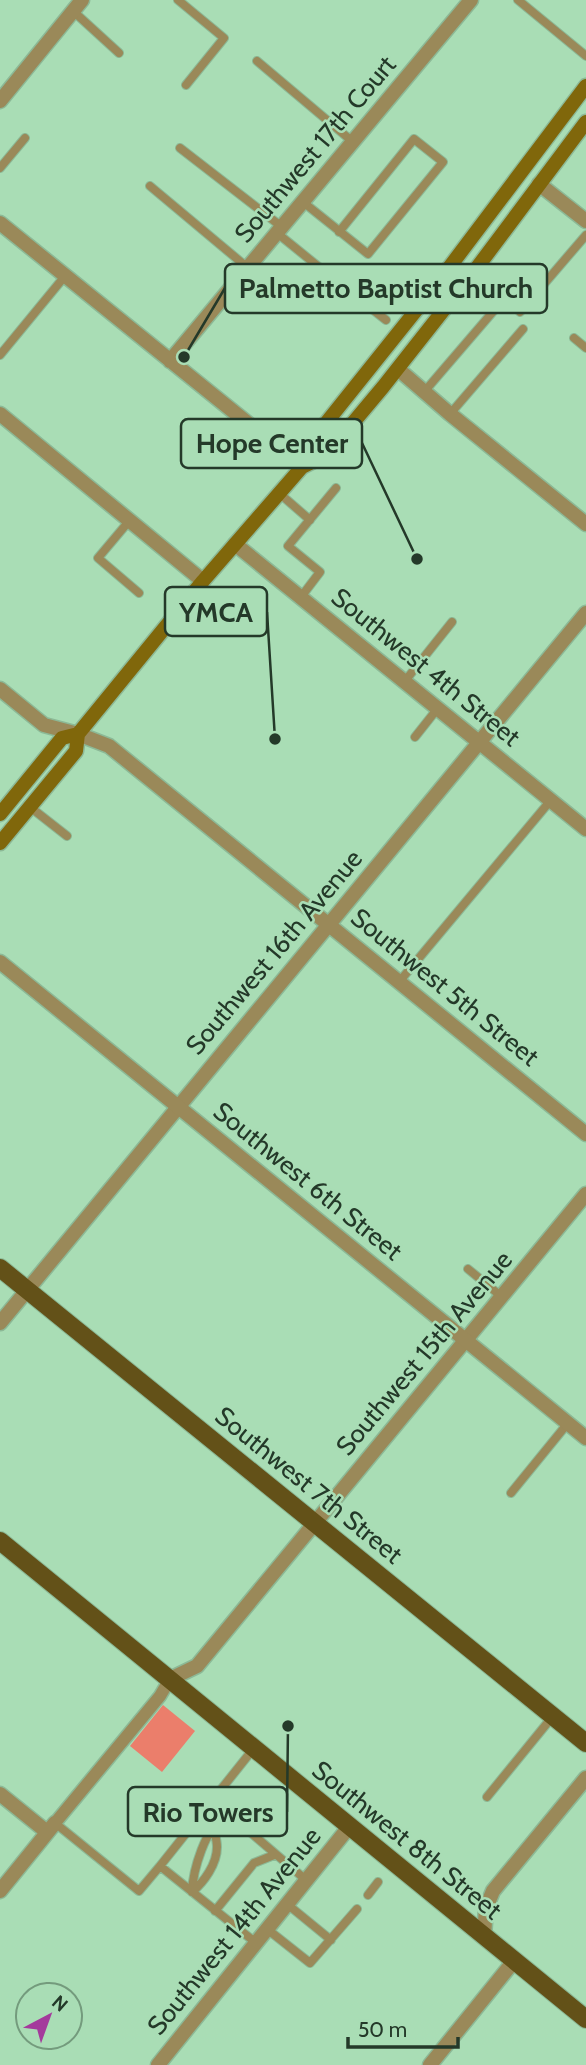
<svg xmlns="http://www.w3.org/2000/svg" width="586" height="2065" font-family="Cabin,sans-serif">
<rect width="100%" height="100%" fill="#a9ddb5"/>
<path fill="#eb7e6b" d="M 163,1705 L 195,1731 L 162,1772 L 130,1746 Z"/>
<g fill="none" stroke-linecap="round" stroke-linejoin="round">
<defs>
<path id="service" d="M 178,0 L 224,38 L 186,85
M 518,0 L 586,56
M 73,11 L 119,53
M 257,61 L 353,142
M 180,148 L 282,227
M 0,168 L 25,138
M 150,186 L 248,268
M 303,202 L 368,254 L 443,162 L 414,139 L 339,232
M 245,272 C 259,283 290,312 308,301 C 317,296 324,284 330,276 L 277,233
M 330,276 L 386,320
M 520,312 L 586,235
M 574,338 L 586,348
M 0,355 L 65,276
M 424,392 L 497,307
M 450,414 L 523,329
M 279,493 L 310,520
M 130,520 L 98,558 L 139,593
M 301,597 L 320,572 L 288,546 L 336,488
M 405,681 L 452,622
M 415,737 L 438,708
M 30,807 L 67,836
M 399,982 L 551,800
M 468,1269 L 502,1297
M 511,1493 L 568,1423
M 487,1797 L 553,1716
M 55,1823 L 139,1891 L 160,1866 L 256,1943
M 160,1866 L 254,1748
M 192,1892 C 193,1870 205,1828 225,1816 L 236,1820 L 306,1880
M 192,1892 C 204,1882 217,1864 217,1847 C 217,1841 215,1834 214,1829
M 368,1895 L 378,1882
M 287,1904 L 331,1940
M 215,1911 L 254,1863 L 274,1855
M 267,1929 L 310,1963 L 357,1909"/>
<path id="pedestrian" d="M 55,1823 L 160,1696 L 170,1679"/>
<path id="minor" d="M 0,101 L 82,0
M 539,184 L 586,221
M 0,223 L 302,467
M 170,361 L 471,0
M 398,369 L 450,414 L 586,524
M 0,414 L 203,581
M 235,544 L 586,829
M 0,689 L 44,725 L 78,734 L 109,746 L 586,1134
M 0,1323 L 586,613
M 170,1679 L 197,1666 L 586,1194
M 0,1794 L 47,1832
M 0,1891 L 55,1823
M 484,1936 L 486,1908 L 493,1891 L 586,1778
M 158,2065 L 349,1827
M 430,2065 L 514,1961"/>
<path id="tertiary" d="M 0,962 L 586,1438"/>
<path id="secondary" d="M 302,467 L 310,443 L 430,293 L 586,86
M 0,814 L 62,738 L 78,734
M 0,843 L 76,751 L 78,734 L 203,581 L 302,467 L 326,455 L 383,387 L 476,269 L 586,122"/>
<path id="primary" d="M 0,1268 L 586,1743
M 0,1541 L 586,2019"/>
</defs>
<use href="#service" stroke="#8cb996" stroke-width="10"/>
<use href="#pedestrian" stroke="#8cb996" stroke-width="15"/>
<use href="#minor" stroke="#8cb996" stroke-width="17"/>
<use href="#tertiary" stroke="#8cb996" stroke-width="17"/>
<use href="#secondary" stroke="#8cb996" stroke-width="17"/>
<use href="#primary" stroke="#8cb996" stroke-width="20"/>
<use href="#service" stroke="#9a8959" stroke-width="8"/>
<use href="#pedestrian" stroke="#9a8959" stroke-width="12"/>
<use href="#minor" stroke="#9a8959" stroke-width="14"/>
<use href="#tertiary" stroke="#9a8959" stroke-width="14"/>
<use href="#secondary" stroke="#80670b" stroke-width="14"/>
<use href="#primary" stroke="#635118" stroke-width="18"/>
</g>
<g text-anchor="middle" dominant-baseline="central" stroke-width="5" stroke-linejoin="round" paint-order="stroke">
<g font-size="26" fill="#243929" stroke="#a9ddb5">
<text transform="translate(315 149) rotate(-50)">Southwest 17th Court</text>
<text transform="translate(426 667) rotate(39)">Southwest 4th Street</text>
<text transform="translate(274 952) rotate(-50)">Southwest 16th Avenue</text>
<text transform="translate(445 987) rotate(39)">Southwest 5th Street</text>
<text transform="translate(308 1181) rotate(39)">Southwest 6th Street</text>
<text transform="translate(424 1353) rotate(-50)">Southwest 15th Avenue</text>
<text transform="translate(309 1485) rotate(39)">Southwest 7th Street</text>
<text transform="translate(407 1840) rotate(39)">Southwest 8th Street</text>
<text transform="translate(234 1931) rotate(-51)">Southwest 14th Avenue</text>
</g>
</g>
<path fill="none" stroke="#243929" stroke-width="2.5" d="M184 357L225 288M417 559L362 443M275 739L267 612M288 1726L287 1812"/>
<g fill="#243929" stroke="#a9ddb5" stroke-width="2.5">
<circle cx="184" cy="357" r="7"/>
<circle cx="417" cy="559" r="7"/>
<circle cx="275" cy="739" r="7"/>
<circle cx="288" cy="1726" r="7"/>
</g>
<g fill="#a9ddb5" stroke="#243929" stroke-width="2.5">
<rect x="225" y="264" width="322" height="49" rx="7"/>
<rect x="181" y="419" width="181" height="49" rx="7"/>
<rect x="165" y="587" width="102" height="49" rx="7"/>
<rect x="128" y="1787" width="159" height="49" rx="7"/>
</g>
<g font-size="28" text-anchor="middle" font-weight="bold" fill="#243929">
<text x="386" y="298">Palmetto Baptist Church</text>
<text x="272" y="453">Hope Center</text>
<text x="216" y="622">YMCA</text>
<text x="208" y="1822">Rio Towers</text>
</g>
<g transform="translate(49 2016) rotate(41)"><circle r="33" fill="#a9ddb5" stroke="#749b7d" stroke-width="2"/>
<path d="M0-5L12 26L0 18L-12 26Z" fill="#a43a9c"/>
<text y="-10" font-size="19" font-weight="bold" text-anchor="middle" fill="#243929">N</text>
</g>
<path d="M348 2037v10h110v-10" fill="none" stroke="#243929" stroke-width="3.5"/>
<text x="358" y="2037" font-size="21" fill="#243929" stroke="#a9ddb5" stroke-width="5" paint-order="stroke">50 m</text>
</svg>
